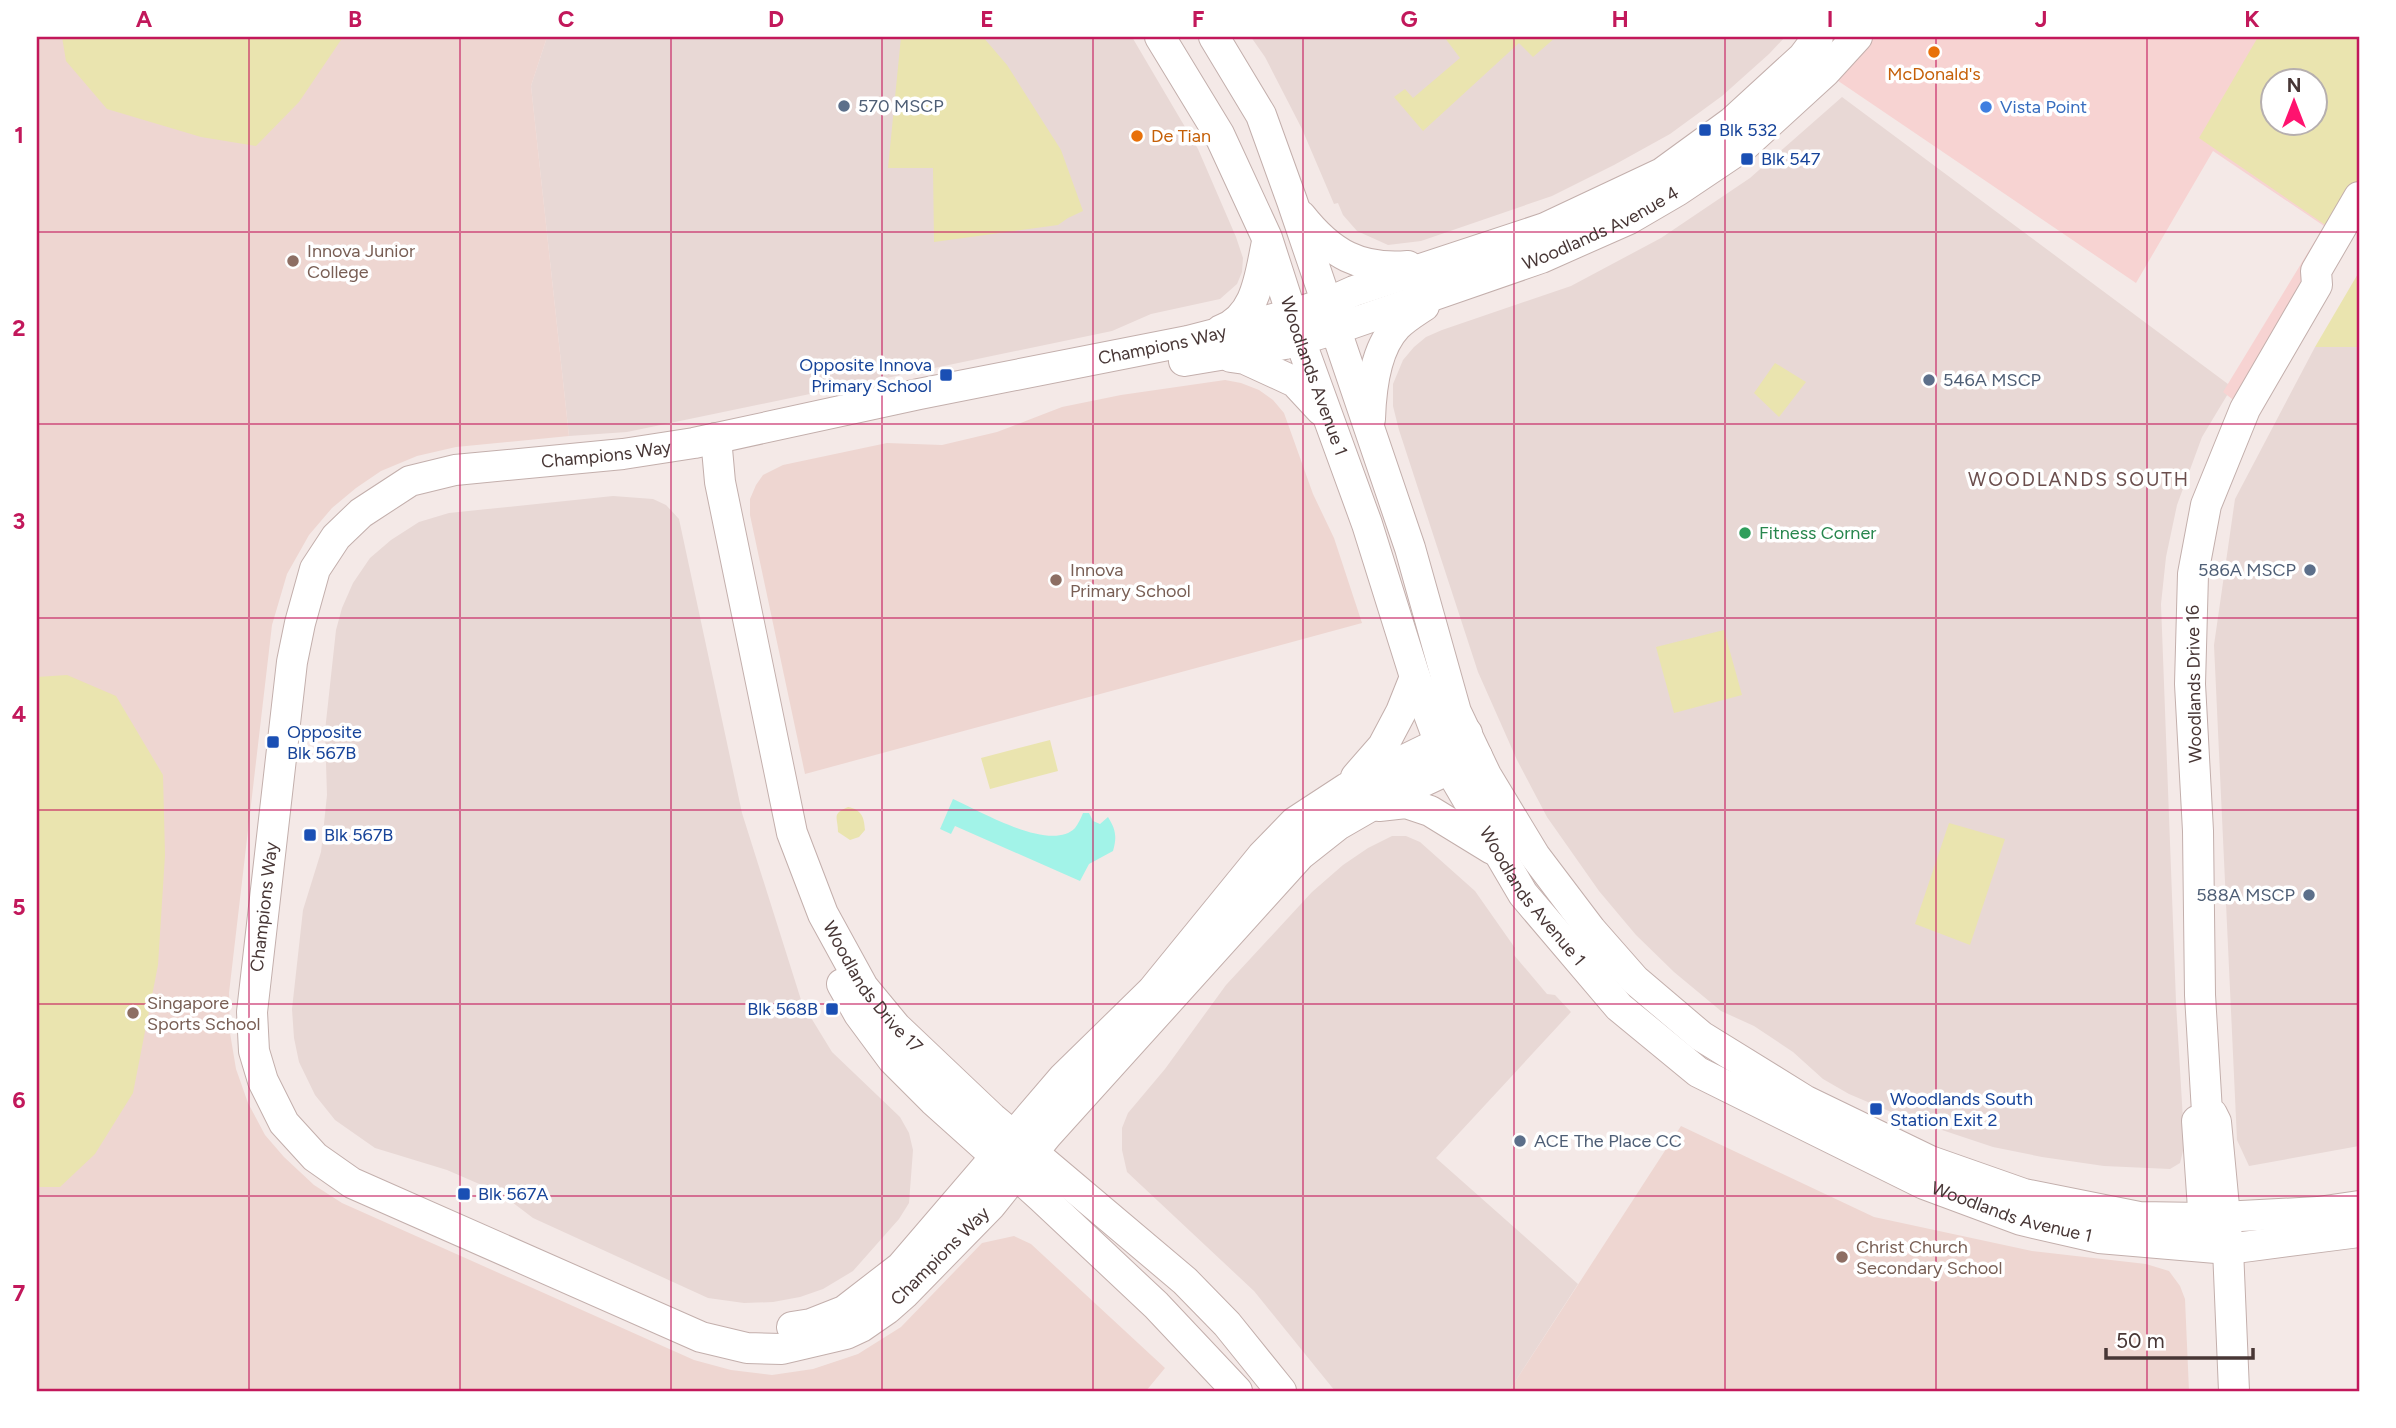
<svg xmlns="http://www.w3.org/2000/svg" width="2396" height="1428" font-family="Figtree,sans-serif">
<rect width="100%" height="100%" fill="#f4e9e7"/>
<path fill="#e8d8d5" d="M 547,37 L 1132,37 L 1198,149 L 1236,237 L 1243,258 L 1242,272 L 1237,284 L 1220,299 L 1151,314 L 1112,331 L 627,432 L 569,436 L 531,86 Z
M 1251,37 L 1785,37 L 1769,54 L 1722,96 L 1670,134 L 1614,165 L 1552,196 L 1421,241 L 1388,245 L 1357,231 L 1343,215 L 1338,203 L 1334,204 L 1302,129 L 1265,57 Z
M 1842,97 L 2232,387 L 2202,437 L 2177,505 L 2166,557 L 2161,604 L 2176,1002 L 2183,1120 L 2183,1151 L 2180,1163 L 2170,1169 L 2104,1166 L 2042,1157 L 1993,1147 L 1903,1117 L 1849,1094 L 1823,1079 L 1793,1052 L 1754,1026 L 1721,1011 L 1674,972 L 1636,935 L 1599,891 L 1547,817 L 1517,760 L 1478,672 L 1399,430 L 1393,406 L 1393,384 L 1403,360 L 1414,347 L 1426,337 L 1442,330 L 1571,286 L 1661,238 L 1750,178 Z
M 2315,347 L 2359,347 L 2359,1146 L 2249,1166 L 2237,1140 L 2214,645 L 2235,499 Z
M 613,496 L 653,499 L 666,505 L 679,519 L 742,813 L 802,1003 L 832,1052 L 900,1117 L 909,1133 L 913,1150 L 909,1203 L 899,1219 L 853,1271 L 823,1289 L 800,1297 L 773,1302 L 744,1303 L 708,1298 L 533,1218 L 500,1193 L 447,1170 L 375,1148 L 335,1120 L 315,1095 L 299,1062 L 294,1038 L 292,1009 L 303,910 L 321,852 L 327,795 L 325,731 L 336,630 L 342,608 L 353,583 L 370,558 L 391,540 L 419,522 L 449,513 Z
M 1392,836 L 1406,836 L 1420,842 L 1475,891 L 1515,948 L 1514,955 L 1547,994 L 1555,995 L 1571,1012 L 1436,1158 L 1578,1284 L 1509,1391 L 1335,1391 L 1254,1291 L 1127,1172 L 1122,1150 L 1122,1128 L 1128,1113 L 1165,1069 L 1226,985 L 1312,892 L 1343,865 L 1368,848 Z"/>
<path fill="#f7d3d2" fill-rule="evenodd" d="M 1858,37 L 2359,37 L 2359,214 L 2245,409 L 2223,392 L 2324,226 L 2213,151 L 2136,283 L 1825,72 ZM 2274,80 L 2316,80 L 2316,122 L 2274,122 Z"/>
<path fill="#eed6d1" d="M 39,37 L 547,37 L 531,86 L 569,436 L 456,447 L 417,456 L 381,471 L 356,488 L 332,508 L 309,535 L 287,574 L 272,625 L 229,993 L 230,1033 L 236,1069 L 248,1103 L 265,1135 L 284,1157 L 314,1185 L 342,1203 L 694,1360 L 731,1370 L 772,1375 L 813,1369 L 858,1354 L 901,1327 L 982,1243 L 1014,1236 L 1031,1244 L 1165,1368 L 1146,1391 L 37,1391 L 37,44 Z
M 1225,380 L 1241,383 L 1259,390 L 1273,400 L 1284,413 L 1313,494 L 1334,538 L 1362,623 L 805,774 L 750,515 L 750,499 L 756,485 L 763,475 L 783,465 L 887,443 L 942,445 L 997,432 L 1062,407 L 1121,395 Z
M 1681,1126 L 1874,1217 L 2032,1251 L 2146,1264 L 2169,1271 L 2180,1286 L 2185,1299 L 2189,1391 L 1509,1391 Z"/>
<path fill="#eae4af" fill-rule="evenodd" d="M 62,37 L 343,37 L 299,102 L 256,146 L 201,137 L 107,109 L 66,61 Z
M 901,37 L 983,37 L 1007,65 L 1061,150 L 1083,211 L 1068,218 L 1058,225 L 934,242 L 933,168 L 888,168 Z
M 1447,37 L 1556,37 L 1533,57 L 1519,43 L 1423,131 L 1394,97 L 1405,89 L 1413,98 L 1460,58 L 1445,38 Z
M 2258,37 L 2359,37 L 2359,196 L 2337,233 L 2199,138 ZM 2274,80 L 2316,80 L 2316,122 L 2274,122 Z
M 2359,272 L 2359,347 L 2315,347 Z
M 1775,363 L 1806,382 L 1779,417 L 1754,393 Z
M 1724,630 L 1742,695 L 1674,713 L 1656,647 Z
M 67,675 L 116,696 L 163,775 L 165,855 L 158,965 L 133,1093 L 95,1154 L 60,1187 L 37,1187 L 37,677 Z
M 1050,740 L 1058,771 L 990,789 L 981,758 Z
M 848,807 C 862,810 864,817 865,830 L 859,837 L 850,840 L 838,832 C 838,817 831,814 848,807 Z
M 1949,823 L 2005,839 L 1970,945 L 1915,924 Z"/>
<path fill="#a2f3e8" d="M 953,799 C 980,811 1051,853 1075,828 C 1078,824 1081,818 1083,813 L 1089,813 L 1093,821 L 1100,824 L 1108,817 C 1116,830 1117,837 1113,851 L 1089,864 L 1080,881 L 955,826 L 951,834 L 940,829 Z"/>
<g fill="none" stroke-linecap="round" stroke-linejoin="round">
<defs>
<g id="minor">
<path id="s1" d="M 1160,37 L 1219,134 L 1267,238 L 1300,340 L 1367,524 L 1415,677 L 1449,768 L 1523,894 L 1619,1007 L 1698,1072 L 1924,1184 L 2021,1220 L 2099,1238 L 2228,1249 L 2359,1232"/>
<path d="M 1214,37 L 1261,115 L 1292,201 L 1410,548 L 1456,712 L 1486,775 L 1535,856 L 1591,930 L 1635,980 L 1701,1036 L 1806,1101 L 1930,1161 L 2024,1194 L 2139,1217 L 2203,1218 L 2318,1212 L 2359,1206"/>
<path d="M 1301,216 C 1331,254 1360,270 1408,266"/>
<path d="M 1221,330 C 1257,317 1260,274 1267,242"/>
<path d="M 1231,357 L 1245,359 L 1295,382 L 1321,410"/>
<path id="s2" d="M 1184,361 L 1285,344 L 1336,329 L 1541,258 L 1629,219 L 1677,191 L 1744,146 L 1825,72 L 1857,37"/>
<path d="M 1370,419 C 1371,389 1375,349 1397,326 C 1405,318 1415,312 1424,306"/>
<path id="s3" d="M 716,438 L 720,482 L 792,833 L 823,914 L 863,987 L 896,1027 L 992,1118 L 1185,1281 L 1227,1324 L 1281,1391"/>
<path id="s4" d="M 1477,756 L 1371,806 L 1338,825 L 1300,855 L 1047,1135 L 991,1205 L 904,1294 L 887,1309 L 861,1327 L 846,1334 L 782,1349 L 747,1348 L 701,1337 L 352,1183 L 315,1157 L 284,1123 L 263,1081 L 254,1051 L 252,1012 L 292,662 L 300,623 L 315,569 L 336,537 L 361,513 L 410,481 L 455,470 L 623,454 L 694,443 L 919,394 L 1188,341 L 1292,314 L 1327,303 L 1354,291 L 1545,228 L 1662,173 L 1732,122 L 1803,57 L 1818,37"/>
<path d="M 1356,777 L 1383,746 L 1401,712 L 1415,677"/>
<path d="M 1379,806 L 1406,803 L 1430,811 L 1492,849"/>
<path d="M 842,984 L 859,1014 L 893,1060 L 933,1100 L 1041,1197 L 1156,1305 L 1237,1391"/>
<path d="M 2197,1121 L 2205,1238"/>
<path d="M 792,1327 L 811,1324 L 844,1311 L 901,1267 L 1063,1078 L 1152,991 L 1262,856 L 1295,822 L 1347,788 L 1439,743 L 1467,733"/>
<path d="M 2234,1391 L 2228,1249 L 2216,1122 L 2212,1114 L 2207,1112 L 2200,995 L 2198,831 L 2190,684 L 2193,574 L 2206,505 L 2245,409 L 2317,285 L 2316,271 L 2359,197"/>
</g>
</defs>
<use href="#minor" stroke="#c3afac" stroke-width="32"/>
<use href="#minor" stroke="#fff" stroke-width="30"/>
</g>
<path fill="none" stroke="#c2185b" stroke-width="2" stroke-opacity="0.55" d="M 249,37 L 249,1391M 460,37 L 460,1391M 671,37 L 671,1391M 882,37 L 882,1391M 1093,37 L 1093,1391M 1303,37 L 1303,1391M 1514,37 L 1514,1391M 1725,37 L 1725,1391M 1936,37 L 1936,1391M 2147,37 L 2147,1391M 37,232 L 2359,232M 37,424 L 2359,424M 37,618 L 2359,618M 37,810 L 2359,810M 37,1004 L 2359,1004M 37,1196 L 2359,1196"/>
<g fill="#e8710a" stroke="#fff" stroke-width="2.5">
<circle cx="1934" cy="52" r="7"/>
<circle cx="1137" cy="136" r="7"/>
</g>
<g fill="#5c6f8a" stroke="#fff" stroke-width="2.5">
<circle cx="844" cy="106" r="7"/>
<circle cx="1929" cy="380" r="7"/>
<circle cx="2310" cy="570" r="7"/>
<circle cx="2309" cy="895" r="7"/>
<circle cx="1520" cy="1141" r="7"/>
</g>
<circle fill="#3f7fe0" stroke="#fff" stroke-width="2.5" cx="1986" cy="107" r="7"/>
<g fill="#1a4fb4" stroke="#fff" stroke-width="2.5">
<rect x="1698" y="123" width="14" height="14" rx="3.5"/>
<rect x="1740" y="152" width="14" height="14" rx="3.5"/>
<rect x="939" y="368" width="14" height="14" rx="3.5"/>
<rect x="266" y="735" width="14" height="14" rx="3.5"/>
<rect x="303" y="828" width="14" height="14" rx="3.5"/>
<rect x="825" y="1002" width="14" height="14" rx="3.5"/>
<rect x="1869" y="1102" width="14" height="14" rx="3.5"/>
<rect x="457" y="1187" width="14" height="14" rx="3.5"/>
</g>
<g fill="#8d6e63" stroke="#fff" stroke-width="2.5">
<circle cx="293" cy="261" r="7"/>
<circle cx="1056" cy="580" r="7"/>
<circle cx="133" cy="1013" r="7"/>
<circle cx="1842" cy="1257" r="7"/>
</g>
<circle fill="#2e9e5b" stroke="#fff" stroke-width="2.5" cx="1745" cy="533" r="7"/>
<g text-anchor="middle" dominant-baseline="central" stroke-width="7" stroke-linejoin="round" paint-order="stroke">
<g font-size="18" fill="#c56008" stroke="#fff">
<text x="1934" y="74">McDonald's</text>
<text x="1151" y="136" text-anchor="start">De Tian</text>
</g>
<g font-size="18" fill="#4e5e75" stroke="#fff" text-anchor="start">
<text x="858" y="106">570 MSCP</text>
<text x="1943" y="380">546A MSCP</text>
<text x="2296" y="570" text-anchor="end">586A MSCP</text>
<text x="2295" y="895" text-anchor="end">588A MSCP</text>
<text x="1534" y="1141">ACE The Place CC</text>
</g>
<g font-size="18" fill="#366cbe" stroke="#fff" text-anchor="start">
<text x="2000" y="107">Vista Point</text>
</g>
<g font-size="18" fill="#164399" stroke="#fff" text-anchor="start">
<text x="1719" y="130">Blk 532</text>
<text x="1761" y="159">Blk 547</text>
<text x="932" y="365" text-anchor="end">Opposite Innova<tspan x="932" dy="21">Primary School</tspan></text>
<text x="287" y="732">Opposite<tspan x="287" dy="21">Blk 567B</tspan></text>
<text x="324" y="835">Blk 567B</text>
<text x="818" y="1009" text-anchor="end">Blk 568B</text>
<text x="1890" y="1099">Woodlands South<tspan x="1890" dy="21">Station Exit 2</tspan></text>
<text x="478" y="1194">Blk 567A</text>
</g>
<g font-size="18" fill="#483736" stroke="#fff">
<text stroke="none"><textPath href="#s2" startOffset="439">Woodlands Avenue 4</textPath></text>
<text stroke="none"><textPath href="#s4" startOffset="2949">Champions Way</textPath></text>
<text stroke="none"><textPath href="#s1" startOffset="374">Woodlands Avenue 1</textPath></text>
<text stroke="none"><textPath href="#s4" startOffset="2382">Champions Way</textPath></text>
<text transform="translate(2194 684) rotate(-91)">Woodlands Drive 16</text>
<text stroke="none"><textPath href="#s1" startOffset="942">Woodlands Avenue 1</textPath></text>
<text stroke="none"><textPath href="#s4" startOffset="1710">Champions Way</textPath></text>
<text stroke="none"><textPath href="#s3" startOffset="578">Woodlands Drive 17</textPath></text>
<text stroke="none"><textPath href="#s1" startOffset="1530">Woodlands Avenue 1</textPath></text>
<text transform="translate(940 1256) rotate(-45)">Champions Way</text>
</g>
<g font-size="18" fill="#785e54" stroke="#fff" text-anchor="start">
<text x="307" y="251">Innova Junior<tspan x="307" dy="21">College</tspan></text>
<text x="1070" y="570">Innova<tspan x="1070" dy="21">Primary School</tspan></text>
<text x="147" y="1003">Singapore<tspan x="147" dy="21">Sports School</tspan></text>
<text x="1856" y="1247">Christ Church<tspan x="1856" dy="21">Secondary School</tspan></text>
</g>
<g font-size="18" fill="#27864d" stroke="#fff" text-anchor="start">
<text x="1759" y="533">Fitness Corner</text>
</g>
<g font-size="19" letter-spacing="2" fill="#6b4e4d" stroke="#fff">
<text x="2079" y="479">WOODLANDS SOUTH</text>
</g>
</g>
<rect width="2396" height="1428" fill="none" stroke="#ffffff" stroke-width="77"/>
<g transform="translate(2294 102)"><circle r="33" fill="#ffffff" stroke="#b6afaf" stroke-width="2"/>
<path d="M0-5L12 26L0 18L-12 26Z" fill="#ff136f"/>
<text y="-10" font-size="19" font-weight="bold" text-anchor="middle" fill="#483736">N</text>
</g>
<path d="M2106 1348v10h147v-10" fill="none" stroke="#483736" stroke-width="3.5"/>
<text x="2116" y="1348" font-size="21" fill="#483736" stroke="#ffffff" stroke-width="5" paint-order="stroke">50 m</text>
<rect x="38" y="38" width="2320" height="1352" fill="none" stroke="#c2185b" stroke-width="2.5"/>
<g font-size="23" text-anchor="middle" font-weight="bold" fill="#c2185b">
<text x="144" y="27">A</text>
<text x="355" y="27">B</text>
<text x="566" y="27">C</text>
<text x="776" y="27">D</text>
<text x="987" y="27">E</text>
<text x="1198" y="27">F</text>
<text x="1409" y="27">G</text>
<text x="1620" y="27">H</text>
<text x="1830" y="27">I</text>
<text x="2041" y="27">J</text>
<text x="2252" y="27">K</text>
<text x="19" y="143">1</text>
<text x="19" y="336">2</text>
<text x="19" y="529">3</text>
<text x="19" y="722">4</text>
<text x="19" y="915">5</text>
<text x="19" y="1108">6</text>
<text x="19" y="1301">7</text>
</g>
</svg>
